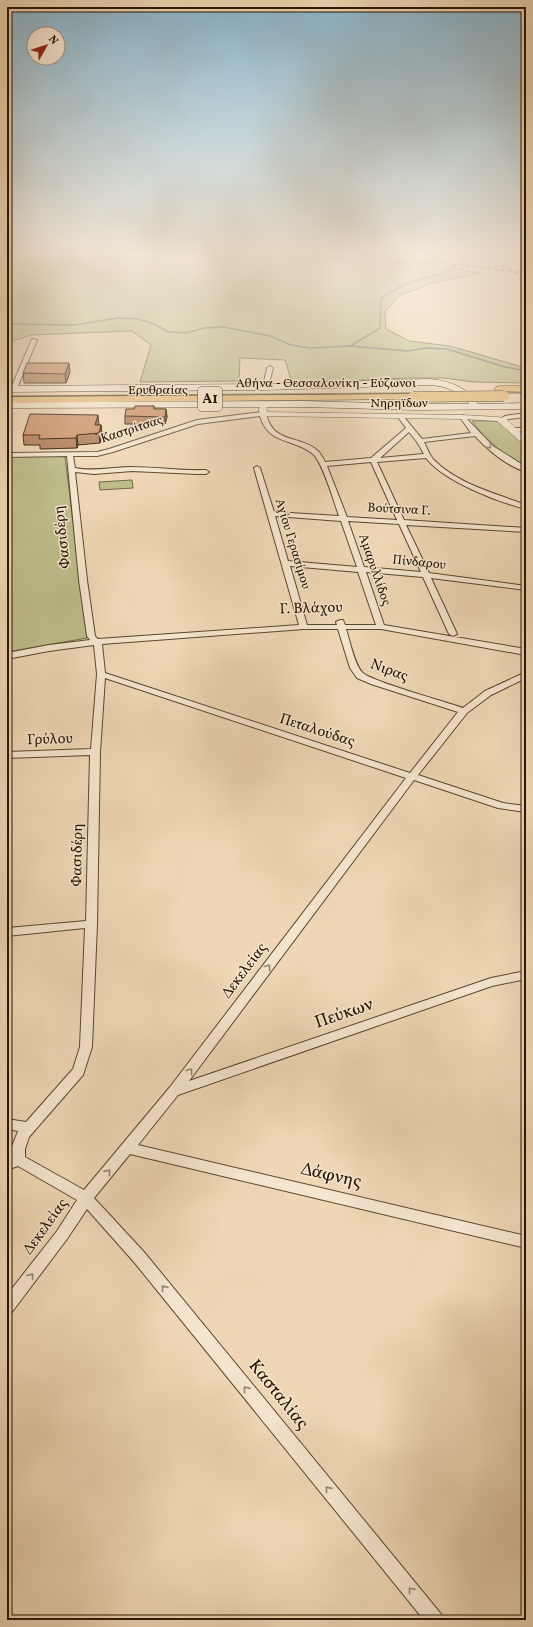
<svg xmlns="http://www.w3.org/2000/svg" width="533" height="1627" font-family="Vollkorn,serif">
<rect width="100%" height="100%" fill="#efd7b5"/>
<filter id="stains"><feTurbulence type="fractalNoise" baseFrequency=".005" numOctaves="4"/><feColorMatrix values="0 0 0 0 .2 0 0 0 0 .09 0 0 0 0 .02 0 0 0 .5 -.17"/></filter>
<radialGradient id="worn" r=".72"><stop offset=".6" stop-color="#630" stop-opacity="0"/><stop offset="1" stop-color="#630" stop-opacity=".3"/></radialGradient>
<path fill="#bebd8a" stroke="#726946" d="M 7,251 L 115,251 L 99,256 L 378,260 L 416,262 L 481,273 L 429,284 L 399,296 L 385,312 L 386,329 L 409,341 L 450,346 L 526,368 L 526,383 L 474,382 L 444,378 L 408,378 L 292,383 L 285,360 L 240,358 L 239,381 L 140,382 L 151,345 L 132,331 L 31,335 L 7,343 Z
M 526,392 L 526,393 L 7,397 L 7,396 Z
M 472,421 L 500,421 L 526,446 L 526,468 C 504,454 487,442 472,421 Z
M 65,456 L 87,638 L 7,652 L 7,457 Z
M 132,480 L 133,488 L 100,490 L 99,482 Z"/>
<g fill="none" stroke-linecap="round" stroke-linejoin="round">
<path stroke="#6c7866" stroke-width="1.5" d="M 471,257 L 526,252
M 460,262 L 465,259
M 7,272 L 24,265 L 89,251
M 7,324 L 74,325 L 118,318 L 138,319 L 154,324 L 169,332 L 186,333 L 204,328 L 224,327 L 270,336 L 291,345 L 310,348 L 350,346 L 408,351 L 426,348 L 447,349 L 505,367 L 526,371
M 352,345 L 380,328 L 381,298 L 407,283 L 441,274 L 456,266"/>
<defs>
<path id="minor" d="M 151,251 L 406,253 L 408,254 L 406,255 L 182,253 L 153,252 Z
M 512,265 L 516,268 L 526,270 L 526,272 L 512,270 L 510,266 Z
M 32,339 L 37,340 L 17,388 L 12,389 L 11,388 Z
M 270,366 L 273,368 L 268,387 L 263,388 L 267,368 Z
M 263,412 L 266,414 C 274,445 299,434 318,451 C 321,454 323,458 325,462 L 371,458 L 406,428 L 398,417 L 399,416 L 403,416 L 422,439 L 471,433 L 460,417 L 463,415 L 493,446 L 526,467 L 526,472 C 507,466 488,450 475,436 L 424,442 C 427,448 429,454 433,459 C 457,484 495,493 526,505 L 526,509 C 498,502 443,481 426,458 L 377,462 L 404,520 L 526,528 L 526,532 L 406,525 L 429,573 L 526,586 L 526,590 L 431,578 L 457,634 L 453,636 L 449,634 L 423,577 L 366,572 L 384,625 L 526,649 L 526,655 L 381,629 L 346,629 C 350,641 354,663 362,672 C 369,681 447,702 463,708 L 485,691 L 526,672 L 526,678 L 491,695 L 467,713 L 418,775 L 503,803 L 526,806 L 526,812 L 498,808 L 414,780 L 189,1081 L 491,978 L 526,971 L 526,979 L 492,986 L 178,1095 L 138,1145 L 526,1236 L 526,1248 L 130,1154 L 94,1198 L 144,1252 L 441,1614 L 444,1620 L 424,1620 L 134,1262 L 87,1209 L 67,1239 L 12,1312 L 7,1314 L 7,1295 L 57,1231 L 77,1200 L 18,1166 L 7,1170 L 7,1158 L 12,1157 L 11,1149 L 18,1131 L 7,1129 L 7,1119 L 26,1122 L 73,1069 L 80,1047 L 85,928 L 7,936 L 7,928 L 86,921 L 90,755 L 7,758 L 7,752 L 91,749 L 97,674 L 94,645 L 49,651 L 7,659 L 7,653 L 49,645 L 90,640 L 87,636 L 79,580 L 67,456 L 7,457 L 7,453 L 97,452 L 109,449 L 197,420 ZM 260,416 C 268,445 294,438 313,454 C 323,463 334,502 339,516 L 274,512 L 260,468 L 257,466 L 254,468 L 299,625 L 98,639 L 95,636 L 87,580 L 75,472 L 94,474 L 132,471 L 197,474 L 206,474 L 209,472 L 206,470 C 181,471 156,467 131,467 C 112,467 93,472 75,468 L 73,456 L 97,456 L 113,452 L 198,424 ZM 409,432 L 417,442 L 424,454 L 380,458 ZM 371,462 L 397,520 L 347,517 L 327,466 ZM 275,516 L 341,521 L 357,567 L 288,561 ZM 348,521 L 399,524 L 421,572 L 364,567 ZM 290,566 L 358,572 L 376,625 L 345,625 L 343,620 L 340,620 L 336,622 L 337,625 L 307,625 ZM 304,629 L 338,629 L 350,668 L 357,678 L 371,684 L 458,712 L 410,773 L 105,673 L 102,644 ZM 105,678 L 406,778 L 170,1087 L 84,1190 L 25,1157 L 25,1149 L 29,1137 L 83,1075 L 92,1047 L 97,924 L 100,752 Z
M 526,413 L 526,417 L 509,419 L 502,422 L 499,420 L 505,416 Z
M 513,428 L 526,428 L 526,432 L 511,431 L 511,429 Z"/>
<path id="tertiary" d="M 406,252 L 448,254 L 526,266 L 526,270 L 448,258 L 404,255 L 403,254 Z
M 260,402 L 266,402 L 267,412 L 463,415 L 497,417 L 505,418 L 526,438 L 526,445 L 523,444 L 497,421 L 463,419 L 263,416 L 259,414 Z"/>
<path id="secondary" d="M 430,379 C 450,381 467,387 478,404 L 526,403 L 526,409 L 416,410 L 303,407 L 7,408 L 7,402 L 303,401 L 416,404 L 469,404 C 460,391 445,386 430,385 L 265,390 L 7,392 L 7,386 L 265,384 Z"/>
<path id="motorway" d="M 500,386 L 526,386 L 526,392 L 496,391 L 494,389 L 496,387 Z
M 413,394 L 417,395 L 419,397 L 417,399 L 7,403 L 7,397 Z"/>
</defs>
<use href="#minor" stroke="#59462e" stroke-width="2"/>
<use href="#tertiary" stroke="#59462e" stroke-width="1"/>
<use href="#secondary" stroke="#271501" stroke-width="1"/>
<use href="#motorway" stroke="#271501" stroke-width="1"/>
<use href="#minor" fill="#f5e5cf" fill-rule="evenodd"/>
<use href="#tertiary" fill="#f5e5cf" fill-rule="evenodd"/>
<use href="#secondary" fill="#f5e5cf" fill-rule="evenodd"/>
<use href="#motorway" fill="#e8bc7a" fill-rule="evenodd"/>
<path stroke="#271501" stroke-width="1.5" stroke-dasharray="3.5 3.5" stroke-linecap="butt" d="M 96,251 C 240,261 384,249 526,274"/>
<defs>
<path id="motorway-bridge" d="M 413,397 L 504,396"/>
</defs>
<use href="#motorway-bridge" stroke="#271501" stroke-width="11" stroke-linecap="butt"/>
<use href="#motorway-bridge" stroke="#e8bc7a" stroke-width="10"/>
</g>
<path fill="#af7c58" stroke="#271501" d="M 70,372 L 66,383 L 24,383 L 23,373 Z
M 154,406 L 155,409 L 166,409 L 167,417 L 165,424 L 125,424 L 125,416 L 134,409 Z
M 99,425 L 101,425 L 102,435 L 100,443 L 78,445 L 77,448 L 40,449 L 40,445 L 24,445 L 23,435 Z"/>
<path fill="#8f6547" stroke="#271501" d="M 69,363 L 70,372 L 66,383 L 65,374 Z
M 166,409 L 167,417 L 165,424 L 165,417 Z
M 98,415 L 99,425 L 96,435 L 95,425 Z
M 101,425 L 102,435 L 100,443 L 99,433 Z
M 77,435 L 78,445 L 77,448 L 76,438 Z"/>
<path fill="#cc9066" stroke="#271501" d="M 27,363 L 69,363 L 65,374 L 23,373 Z
M 135,406 L 154,406 L 154,409 L 166,409 L 165,417 L 125,416 L 126,409 L 134,409 Z
M 30,414 L 98,415 L 95,425 L 101,425 L 99,433 L 77,435 L 76,438 L 39,439 L 40,435 L 23,435 Z"/>
<defs><path id="oneway-chevron" d="M-2-3.5L2.5 0L-2 3.5" fill="none" stroke-width="1.6" stroke-linecap="round" stroke-linejoin="round"/></defs>
<g stroke="#988772">
<use href="#oneway-chevron" transform="translate(489 446) rotate(44)"/>
<use href="#oneway-chevron" transform="translate(268 967) rotate(-53)"/>
<use href="#oneway-chevron" transform="translate(190 1071) rotate(-53)"/>
<use href="#oneway-chevron" transform="translate(108 1172) rotate(-51)"/>
<use href="#oneway-chevron" transform="translate(31 1276) rotate(-53)"/>
<use href="#oneway-chevron" transform="translate(164 1288) rotate(-129)"/>
<use href="#oneway-chevron" transform="translate(246 1389) rotate(-129)"/>
<use href="#oneway-chevron" transform="translate(328 1489) rotate(-129)"/>
<use href="#oneway-chevron" transform="translate(411 1590) rotate(-129)"/>
</g>
<linearGradient id="sky" x2="0" y2="1"><stop stop-color="#89b6cf"/><stop offset="0.53" stop-color="#f8edde"/><stop offset="1" stop-color="#f8edde" stop-opacity="0"/></linearGradient>
<rect width="533" height="478" fill="url(#sky)"/>
<g text-anchor="middle" dominant-baseline="central" stroke-width="3" stroke-linejoin="round" paint-order="stroke">
<g font-size="13" fill="#271501" stroke="#f5e5cf">
<text x="326" y="384">Αθήνα - Θεσσαλονίκη - Εύζωνοι</text>
<text x="158" y="391">Ερυθραίας</text>
<text x="399" y="404">Νηρηϊδων</text>
<text transform="translate(132 430) rotate(-18)">Καστρίτσας</text>
<text transform="translate(399 510) rotate(3)">Βούτσινα Γ.</text>
<text transform="translate(292 544) rotate(73)">Αγίου Γερασίμου</text>
<text transform="translate(419 563) rotate(6)">Πίνδαρου</text>
<text transform="translate(374 570) rotate(71)">Αμαρυλλίδος</text>
</g>
<rect fill="#f5e5cf" stroke="#65533f" stroke-width="1" x="198" y="387" width="24" height="24" rx="3"/>
<g font-size="14" font-weight="bold" fill="#271501">
<text x="210" y="399">Α1</text>
</g>
<g font-size="15" fill="#271501" stroke="#f5e5cf">
<text transform="translate(63 537) rotate(-96)">Φασιδέρη</text>
<text transform="translate(311 609) rotate(-2)">Γ. Βλάχου</text>
<text transform="translate(389 671) rotate(20)">Νιρας</text>
<text transform="translate(317 731) rotate(18)">Πεταλούδας</text>
<text transform="translate(50 740) rotate(-2)">Γρύλου</text>
<text transform="translate(78 855) rotate(-89)">Φασιδέρη</text>
<text transform="translate(245 971) rotate(-53)">Δεκελείας</text>
<text transform="translate(46 1227) rotate(-54)">Δεκελείας</text>
</g>
<g font-size="18" fill="#271501" stroke="#f5e5cf">
<text transform="translate(344 1014) rotate(-19)">Πεύκων</text>
<text transform="translate(331 1176) rotate(13)">Δάφνης</text>
<text transform="translate(278 1395) rotate(51)">Κασταλίας</text>
</g>
</g>
<rect width="533" height="1627" fill="none" stroke="#efd7b5" stroke-width="24"/>
<rect x="8" y="8" width="517" height="1611" fill="none" stroke="#271501" stroke-width="2"/>
<rect x="12" y="12" width="509" height="1603" fill="none" stroke="#271501"/>
<g transform="translate(46 46) rotate(51)"><circle r="19" fill="#f5e5cf" stroke="#a3927d"/>
<path d="M0-3L7 15L0 10L-7 15Z" fill="#8f2418"/>
<text y="-6" font-size="11" font-weight="bold" text-anchor="middle" fill="#271501">N</text>
</g>
<rect width="100%" height="100%" filter="url(#stains)"/>
<rect width="100%" height="100%" fill="url(#worn)"/>
</svg>
